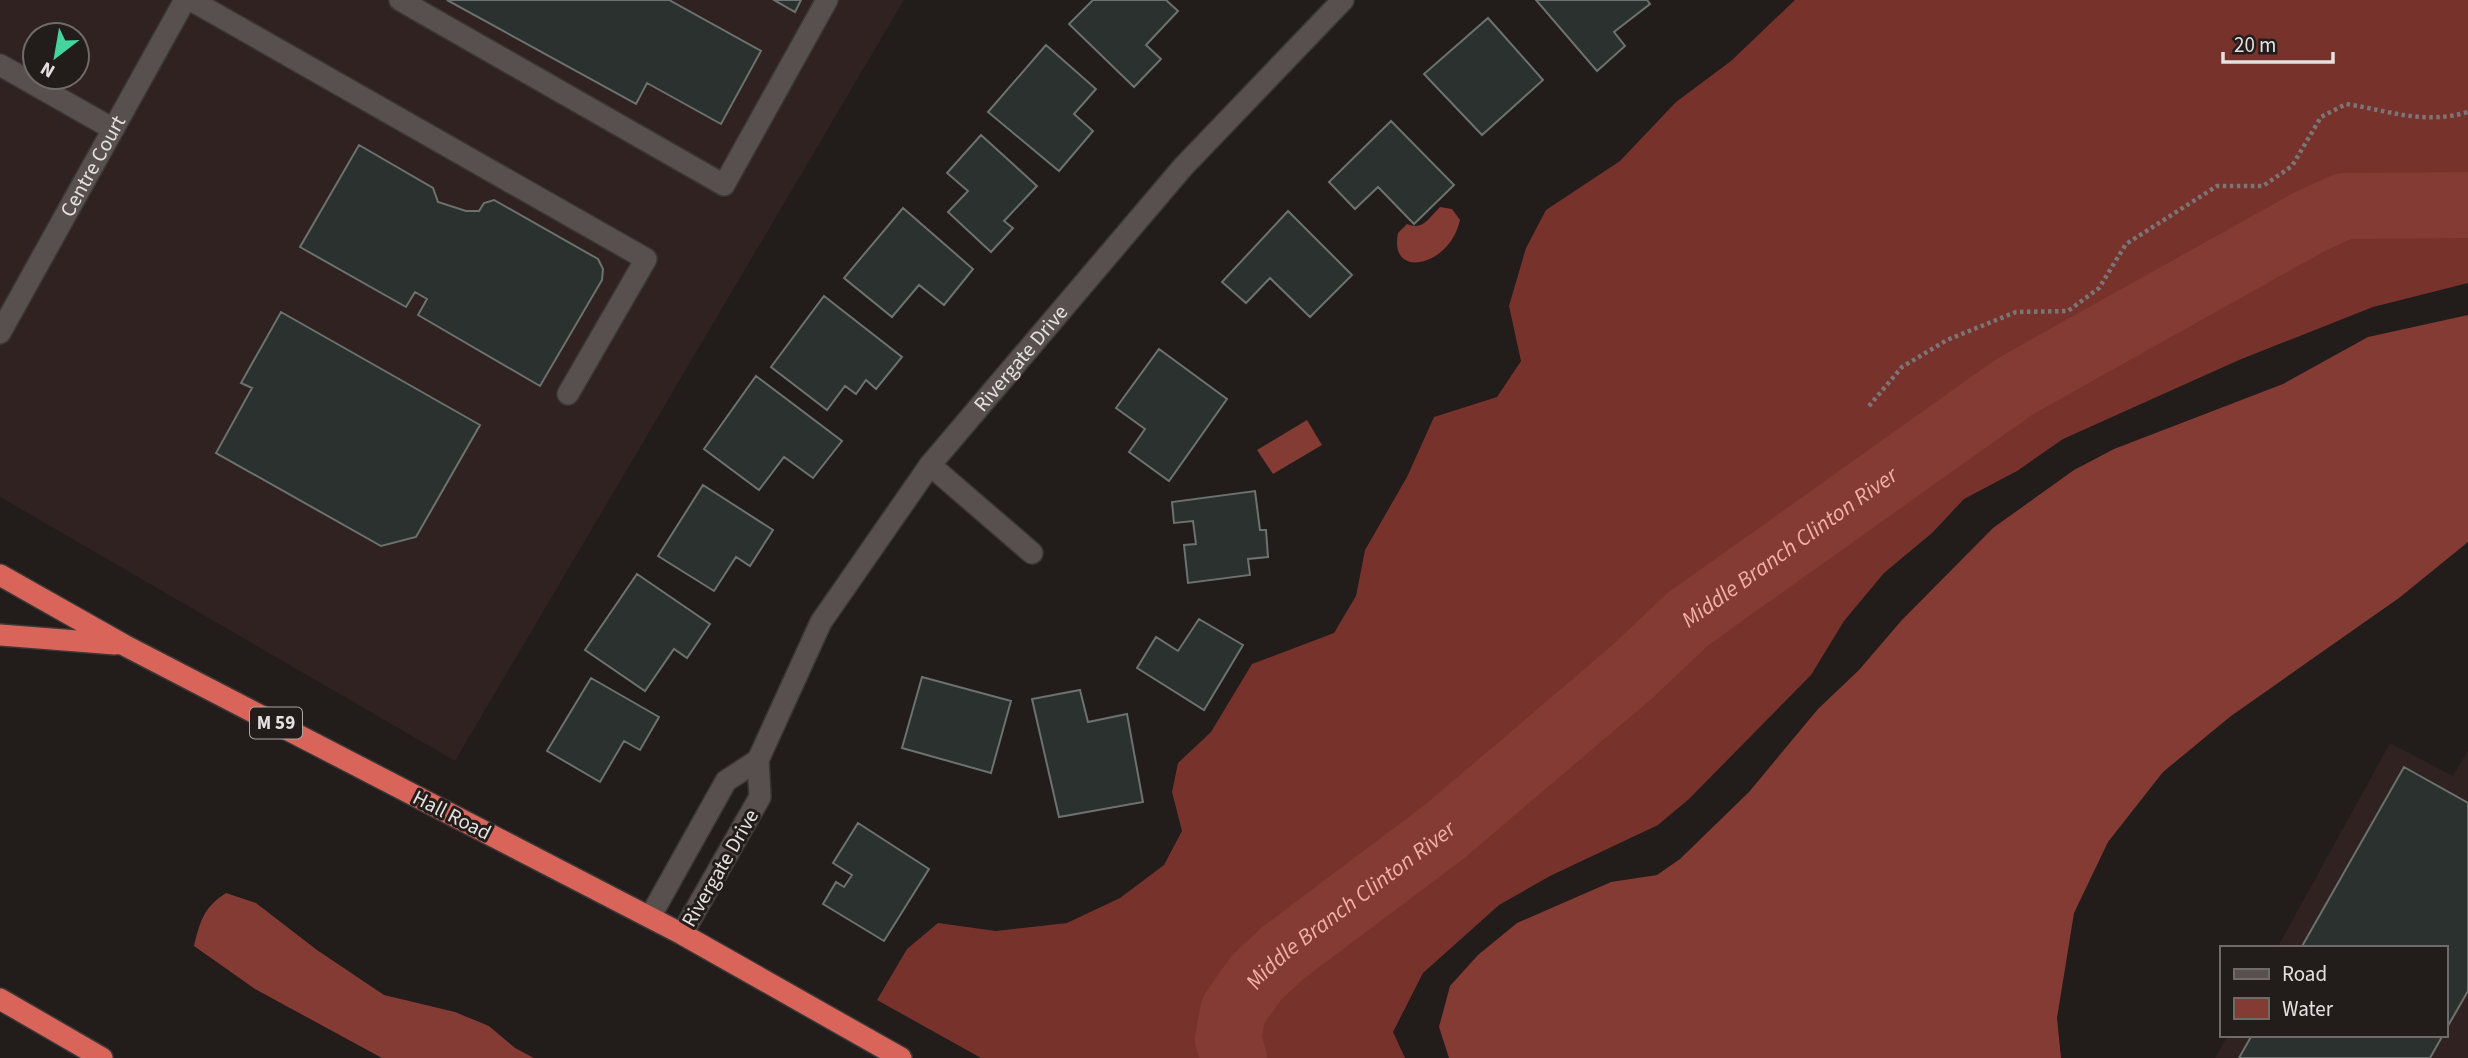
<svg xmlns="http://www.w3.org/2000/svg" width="2468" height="1058" font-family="'Source Sans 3',sans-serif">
<rect width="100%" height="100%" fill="#221c1b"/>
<path fill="#2f2220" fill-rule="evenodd" d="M 0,0 L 904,0 L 455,761 L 0,497 ZM 35,35 L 77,35 L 77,77 L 35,77 Z
M 2390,743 L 2453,776 L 2468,750 L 2468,1058 L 2215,1058 L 2228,1035 L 2445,1035 L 2445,948 L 2277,948 Z"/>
<path fill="#78322c" d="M 1795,0 L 2468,0 L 2468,283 L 2373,307 L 2239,360 L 2063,439 L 2017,471 L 1964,499 L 1932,533 L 1884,573 L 1844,621 L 1811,675 L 1689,799 L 1658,825 L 1550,876 L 1499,905 L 1423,973 L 1393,1032 L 1405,1058 L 981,1058 L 877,1000 L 907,949 L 938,923 L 996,931 L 1067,923 L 1120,898 L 1164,865 L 1182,831 L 1172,792 L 1178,763 L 1211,732 L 1252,664 L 1334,633 L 1356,596 L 1365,550 L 1407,477 L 1434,417 L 1497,397 L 1521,361 L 1509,306 L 1526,248 L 1546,210 L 1620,161 L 1676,102 L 1731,61 Z"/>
<path fill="#833b34" d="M 1440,207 L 1452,209 L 1460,220 C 1450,267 1388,280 1398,233 L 1407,224 C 1424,231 1429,217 1440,207 Z
M 2468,315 L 2468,542 L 2399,598 L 2231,716 L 2163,772 L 2108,842 L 2074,913 L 2057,1018 L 2061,1058 L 1449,1058 L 1439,1027 L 1450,986 L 1478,955 L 1517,923 L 1611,882 L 1657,875 L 1680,859 L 1749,792 L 1818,709 L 1859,670 L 1901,621 L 1993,528 L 2074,470 L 2114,449 L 2283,384 L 2368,337 Z
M 1307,420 L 1322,445 L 1273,474 L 1257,450 Z
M 226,893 L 256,903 L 317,950 L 384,995 L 455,1012 L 489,1026 L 515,1048 L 534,1058 L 382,1058 L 255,989 L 194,946 C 200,921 204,907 226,893 Z"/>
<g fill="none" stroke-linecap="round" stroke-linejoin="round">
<path stroke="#833b34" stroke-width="66" id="s1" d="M 1234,1058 L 1228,1039 L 1233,1011 L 1257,977 L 1284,952 L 1444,832 L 1632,672 L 1688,619 L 2014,387 L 2309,222 L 2344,206 L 2468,205"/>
</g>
<path fill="#2b312e" stroke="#6b726f" stroke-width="2" d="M 447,0 L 669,0 L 761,51 L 721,124 L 647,83 L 636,104 Z
M 774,0 L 801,0 L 795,12 Z
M 1093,0 L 1166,0 L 1178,11 L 1146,45 L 1161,59 L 1134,87 L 1069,24 Z
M 1536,0 L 1647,0 L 1650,4 L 1614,32 L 1625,46 L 1597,71 Z
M 1488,18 L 1543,80 L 1482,135 L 1424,74 Z
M 1046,45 L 1096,89 L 1074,114 L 1093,131 L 1059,171 L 988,112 Z
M 1391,121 L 1454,185 L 1414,224 L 1378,187 L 1355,209 L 1329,182 Z
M 981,135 L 1037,186 L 1004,221 L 1013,228 L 991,252 L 948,212 L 968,191 L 947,173 Z
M 359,145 L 433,188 L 438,202 L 466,211 L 479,211 L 484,203 L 494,200 L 598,259 L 603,269 L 602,280 L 540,386 L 418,315 L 427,299 L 415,292 L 406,307 L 300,247 Z
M 903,208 L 973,269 L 944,305 L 919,285 L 892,317 L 844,278 Z
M 1288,211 L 1352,275 L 1310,317 L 1270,278 L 1246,303 L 1222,282 Z
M 824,296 L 902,357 L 876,389 L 866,380 L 856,394 L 845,386 L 827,410 L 771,367 Z
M 281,312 L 480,425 L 416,537 L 381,546 L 216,453 L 252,388 L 241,383 Z
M 1159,349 L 1227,399 L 1169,481 L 1129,452 L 1145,429 L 1116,408 Z
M 756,376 L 842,441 L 813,478 L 784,457 L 759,490 L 704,449 Z
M 703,485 L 773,530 L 750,566 L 736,557 L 714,591 L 658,556 Z
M 1255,491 L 1260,530 L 1266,530 L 1268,557 L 1248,559 L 1250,575 L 1188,583 L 1184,545 L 1196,544 L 1193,521 L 1174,523 L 1172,502 Z
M 637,574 L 710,624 L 687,658 L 674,649 L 645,691 L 585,650 Z
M 1199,619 L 1243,645 L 1204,710 L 1137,668 L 1156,637 L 1178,651 Z
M 922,677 L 1011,701 L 991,773 L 902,748 Z
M 591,678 L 659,717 L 640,750 L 624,741 L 600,782 L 547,751 Z
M 1080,690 L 1088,722 L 1127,714 L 1143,802 L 1059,817 L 1032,699 Z
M 2404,767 L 2468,803 L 2468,991 L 2445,1031 L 2445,948 L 2301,948 Z
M 858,823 L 929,869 L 884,941 L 823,904 L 836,882 L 844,887 L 852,875 L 833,863 Z
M 2252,1035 L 2443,1035 L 2430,1058 L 2239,1058 Z"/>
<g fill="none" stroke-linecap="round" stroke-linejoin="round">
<defs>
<path id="service" d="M 191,0 L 646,259 L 568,394
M 400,0 L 724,185 L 827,0
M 0,65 L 113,129"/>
<g id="minor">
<path id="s2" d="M 0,333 L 185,0"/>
<path d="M 930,465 L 1032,553"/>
<path id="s3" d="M 758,760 L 821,622 L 930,465 L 1183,167 L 1343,0"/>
<path d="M 650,917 L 726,781 L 758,760 L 760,797 L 682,934"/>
</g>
<path id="trunk" d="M 0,575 L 124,645 L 682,934 L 901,1058
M 0,635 L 115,644
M 0,999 L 102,1058"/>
</defs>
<use href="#service" stroke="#3b3736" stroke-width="24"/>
<use href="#minor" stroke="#3b3736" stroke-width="24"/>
<use href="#trunk" stroke="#3b3736" stroke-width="24"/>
<path stroke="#7b7675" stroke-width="4.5" stroke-dasharray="3.5 3.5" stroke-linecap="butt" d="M 1869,406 L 1902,367 L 1947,340 L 2016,312 L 2068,311 L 2099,288 L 2126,244 L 2217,186 L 2263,186 L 2292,166 L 2321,117 L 2346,104 C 2391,111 2423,125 2468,112"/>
<use href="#service" stroke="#57504f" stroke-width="21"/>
<use href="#minor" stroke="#57504f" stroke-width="21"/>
<use href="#trunk" stroke="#d8645a" stroke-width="21"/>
</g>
<g text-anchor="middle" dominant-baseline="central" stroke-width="6" stroke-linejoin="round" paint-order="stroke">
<rect fill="#221c1b" stroke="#aaa6a5" stroke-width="2" x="250" y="707.5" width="52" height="31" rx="5"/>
<g font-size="19" font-weight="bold" fill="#e5e1e0">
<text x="276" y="723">M 59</text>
</g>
<g font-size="21" fill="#e5e1e0" stroke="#221c1b">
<text stroke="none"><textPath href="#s2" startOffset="191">Centre Court</textPath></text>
<text stroke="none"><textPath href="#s3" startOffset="483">Rivergate Drive</textPath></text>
<text transform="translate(452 815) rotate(27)">Hall Road</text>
<text transform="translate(720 868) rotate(-60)">Rivergate Drive</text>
</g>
<g font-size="23" font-style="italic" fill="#f2b0a8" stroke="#221c1b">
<text stroke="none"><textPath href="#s1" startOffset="775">Middle Branch Clinton River</textPath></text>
<text stroke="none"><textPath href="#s1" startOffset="208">Middle Branch Clinton River</textPath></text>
</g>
</g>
<rect x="2220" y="946" width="228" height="91" fill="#221c1b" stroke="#706b6a" stroke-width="2"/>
<rect x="2234" y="969" width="35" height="10" fill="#57504f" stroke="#706b6a" stroke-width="2"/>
<text x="2282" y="981" font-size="21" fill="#e5e1e0">Road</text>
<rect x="2234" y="998" width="35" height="21" fill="#833b34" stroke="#706b6a" stroke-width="2"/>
<text x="2282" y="1016" font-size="21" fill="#e5e1e0">Water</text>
<g transform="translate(56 56) rotate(211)"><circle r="33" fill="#221c1b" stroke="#706b6a" stroke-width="2"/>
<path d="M0-5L12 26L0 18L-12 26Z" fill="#46d49e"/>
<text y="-10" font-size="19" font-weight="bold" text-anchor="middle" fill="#e5e1e0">N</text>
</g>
<path d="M2223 52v10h110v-10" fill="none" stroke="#e5e1e0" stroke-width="3.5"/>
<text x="2234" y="52" font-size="21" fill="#e5e1e0" stroke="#221c1b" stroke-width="5" paint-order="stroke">20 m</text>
</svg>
